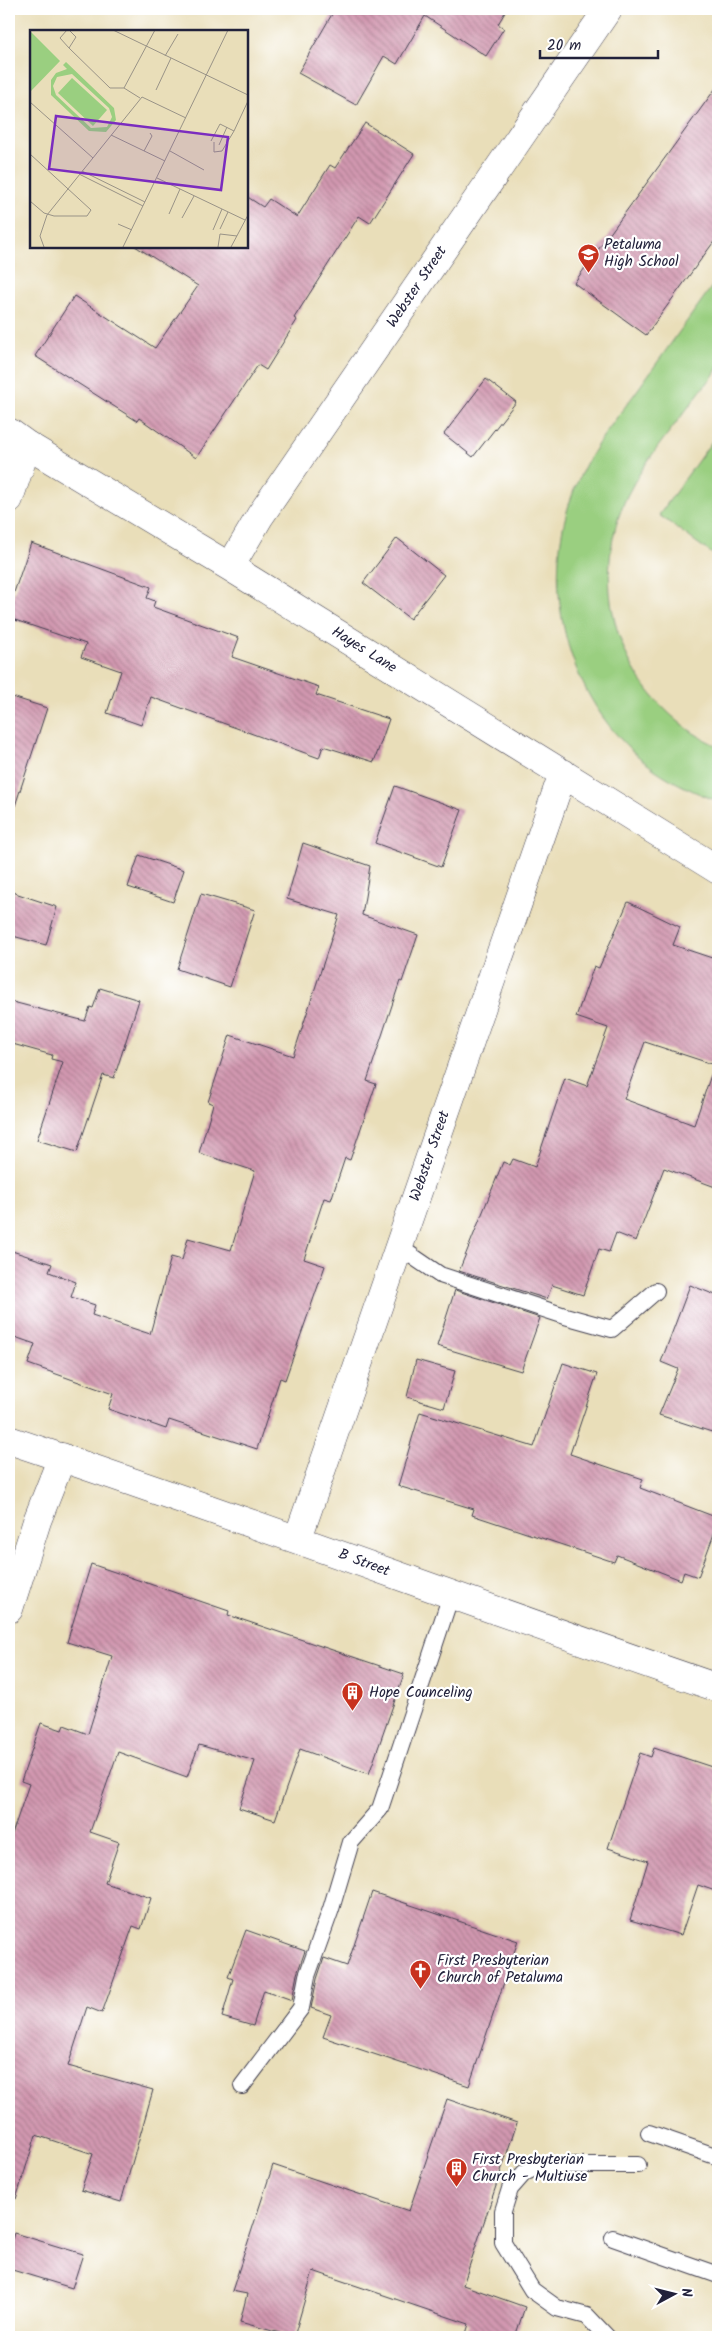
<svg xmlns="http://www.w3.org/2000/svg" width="727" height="2346" font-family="Kalam,sans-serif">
<defs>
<pattern id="building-back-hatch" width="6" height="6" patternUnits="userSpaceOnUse" patternTransform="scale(1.25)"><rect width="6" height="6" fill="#d298b0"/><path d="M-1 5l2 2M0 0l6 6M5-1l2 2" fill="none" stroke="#aa7c90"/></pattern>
</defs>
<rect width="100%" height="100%" fill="#fff"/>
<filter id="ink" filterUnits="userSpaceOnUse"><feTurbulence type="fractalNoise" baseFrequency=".02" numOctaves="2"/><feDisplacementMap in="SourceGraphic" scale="10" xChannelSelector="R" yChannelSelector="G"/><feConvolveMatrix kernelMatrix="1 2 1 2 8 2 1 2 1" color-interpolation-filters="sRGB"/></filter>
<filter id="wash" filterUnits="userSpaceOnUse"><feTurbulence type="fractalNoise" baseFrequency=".0096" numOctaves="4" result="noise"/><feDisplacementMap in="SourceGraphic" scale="20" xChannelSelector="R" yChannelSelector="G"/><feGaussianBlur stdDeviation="1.12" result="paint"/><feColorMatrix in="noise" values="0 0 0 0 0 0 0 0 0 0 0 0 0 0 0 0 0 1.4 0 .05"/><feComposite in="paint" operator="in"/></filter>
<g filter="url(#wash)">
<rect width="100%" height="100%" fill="#e9deb9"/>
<path fill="#9acf80" stroke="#5e785e" d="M 718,278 C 718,300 718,321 718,343 C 718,350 720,359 718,366 C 716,375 704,386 699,393 C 675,426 645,459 627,496 C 592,571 610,660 671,715 C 685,728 701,739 718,746 L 718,801 C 696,793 674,783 654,769 C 563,703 533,574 581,474 C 595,444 617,418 636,392 C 663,354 691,316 718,278 Z
M 718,433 L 718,558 L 659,515 Z"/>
<g id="blocks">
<path fill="url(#building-back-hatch)" d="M 335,9 L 507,9 L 498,24 L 504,28 L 486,56 L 425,16 L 397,64 L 384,56 L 356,105 L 298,73 Z
M 718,85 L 718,236 L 646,335 L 574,283 Z
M 365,123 L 414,154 L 370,223 L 359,216 L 294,318 L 297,320 L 266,370 L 258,365 L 196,458 L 139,418 L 137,421 L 35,356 L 74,296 L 155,348 L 198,286 L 135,246 L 246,246 L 246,196 L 263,207 L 269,199 L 297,217 L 330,165 L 335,168 Z
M 486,379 L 516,402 L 473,457 L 444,434 Z
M 397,538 L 444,575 L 410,619 L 363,583 Z
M 31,543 L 151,587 L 147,598 L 155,601 L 153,607 L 239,638 L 232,657 L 319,687 L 316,695 L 389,719 L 374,762 L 323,746 L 319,758 L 151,697 L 141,725 L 107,713 L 121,671 L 81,657 L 86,644 L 9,618 L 13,608 L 9,607 Z
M 9,696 L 47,708 L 15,806 L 9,805 Z
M 395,786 L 462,810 L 441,867 L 375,843 Z
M 303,843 L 370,866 L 362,915 L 418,935 L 402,982 L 400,981 L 367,1081 L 376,1084 L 350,1160 L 345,1158 L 331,1200 L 324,1198 L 304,1259 L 325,1266 L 285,1380 L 280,1378 L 257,1449 L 169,1420 L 166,1429 L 108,1409 L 113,1394 L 28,1364 L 35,1344 L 9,1335 L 9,1250 L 52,1264 L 49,1272 L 76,1282 L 71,1297 L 95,1305 L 92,1315 L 150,1334 L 171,1257 L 182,1260 L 188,1238 L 231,1250 L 255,1171 L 199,1153 L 213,1104 L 208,1102 L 230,1035 L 293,1056 L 339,915 L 287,899 Z
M 139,855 L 184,870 L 173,902 L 128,887 Z
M 9,891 L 57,907 L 46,945 L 9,935 Z
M 201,894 L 255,910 L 230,987 L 177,969 Z
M 628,902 L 680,927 L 673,945 L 718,960 L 718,1066 L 645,1042 L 624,1099 L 694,1125 L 713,1069 L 718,1070 L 718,1188 L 664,1168 L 636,1241 L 616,1233 L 609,1252 L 599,1249 L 583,1295 L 552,1285 L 547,1299 L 459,1271 L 503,1162 L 510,1165 L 513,1159 L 535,1167 L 565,1078 L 587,1086 L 608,1028 L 576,1017 L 594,966 L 599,968 Z
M 100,988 L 139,1000 L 114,1078 L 103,1075 L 77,1152 L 37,1140 L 63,1062 L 51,1059 L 52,1055 L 9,1043 L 9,1001 L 85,1021 L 90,1007 L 93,1008 Z
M 690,1285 L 718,1296 L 718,1434 L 659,1415 L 678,1369 L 661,1362 Z
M 455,1290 L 540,1318 L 521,1371 L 437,1346 Z
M 416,1360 L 455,1371 L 444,1408 L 407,1397 Z
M 563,1363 L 597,1374 L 570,1454 L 643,1479 L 640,1488 L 718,1518 L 718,1523 L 698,1577 L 684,1572 L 681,1580 L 617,1555 L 614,1562 L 472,1515 L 474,1509 L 398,1486 L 420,1412 L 534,1447 Z
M 91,1564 L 229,1611 L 228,1615 L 404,1674 L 369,1774 L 300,1749 L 275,1820 L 239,1808 L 255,1761 L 199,1745 L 187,1777 L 118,1752 L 90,1832 L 119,1842 L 105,1883 L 151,1898 L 141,1929 L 133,1926 L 102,2013 L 87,2007 L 68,2066 L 153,2090 L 121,2202 L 81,2190 L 93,2154 L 36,2135 L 16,2199 L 9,2198 L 9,1843 L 29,1784 L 21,1781 L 41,1723 L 62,1730 L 64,1725 L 88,1734 L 112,1656 L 67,1642 Z
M 654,1748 L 718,1769 L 718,1892 L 698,1885 L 681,1935 L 630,1920 L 648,1861 L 608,1848 L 640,1753 L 651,1757 Z
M 372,1892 L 518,1941 L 469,2086 L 323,2037 L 331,2015 L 311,2008 L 317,1979 L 324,1958 L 347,1966 Z
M 246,1930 L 305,1951 L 297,1974 L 292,2000 L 264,1990 L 253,2026 L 222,2017 L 233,1979 L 228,1977 Z
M 447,2099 L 517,2123 L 463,2285 L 525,2307 L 515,2337 L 465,2337 L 469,2324 L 313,2271 L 294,2337 L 240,2322 L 247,2294 L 232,2291 L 273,2165 L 409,2211 Z
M 14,2233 L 83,2254 L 72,2288 L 9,2269 L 9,2249 Z"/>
</g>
</g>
<g filter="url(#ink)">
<use href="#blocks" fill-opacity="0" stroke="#403e4e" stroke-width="1"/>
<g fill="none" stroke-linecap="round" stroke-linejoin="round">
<defs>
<path id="lane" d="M 399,1247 L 440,1275 L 565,1316 L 612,1329 L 656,1291
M 242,2086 L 301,2008 L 307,1976 L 331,1909 L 351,1842 L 380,1809 L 451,1595
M 649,2133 L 718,2157
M 613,2238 L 718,2275
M 607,2337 L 587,2316 L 557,2308 L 532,2290 L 503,2243 L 503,2211 L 510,2189 L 524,2173 L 542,2165 L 638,2165"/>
<path id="street" d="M 9,432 L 27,445 L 230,567 L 718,870
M 9,499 L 27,445
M 230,567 L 260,516 L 608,9
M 298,1538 L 563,773
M 9,1609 L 37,1521 L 62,1457"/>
<path id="secondary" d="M 9,1440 C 246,1519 481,1607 718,1688"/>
</defs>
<use href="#lane" stroke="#403e4e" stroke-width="18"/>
<use href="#street" stroke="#403e4e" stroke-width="29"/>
<use href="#secondary" stroke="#403e4e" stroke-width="29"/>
<use href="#lane" stroke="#fff" stroke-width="16"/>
<use href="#street" stroke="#fff" stroke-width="28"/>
<use href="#secondary" stroke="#fff" stroke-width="28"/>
</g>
</g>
<defs>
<symbol id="school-pin" viewBox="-11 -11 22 30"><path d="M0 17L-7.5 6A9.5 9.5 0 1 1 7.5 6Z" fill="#c8321e" stroke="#fff"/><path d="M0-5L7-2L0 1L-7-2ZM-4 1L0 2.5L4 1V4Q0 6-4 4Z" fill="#fff"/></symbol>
<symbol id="building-pin" viewBox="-11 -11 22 30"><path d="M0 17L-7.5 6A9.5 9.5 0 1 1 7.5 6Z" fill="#c8321e" stroke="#fff"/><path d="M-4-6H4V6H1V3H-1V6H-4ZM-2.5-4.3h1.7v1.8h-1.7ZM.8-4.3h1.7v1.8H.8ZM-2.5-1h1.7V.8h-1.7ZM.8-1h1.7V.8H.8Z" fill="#fff"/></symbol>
<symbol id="church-pin" viewBox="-11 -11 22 30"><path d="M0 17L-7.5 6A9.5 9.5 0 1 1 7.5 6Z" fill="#c8321e" stroke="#fff"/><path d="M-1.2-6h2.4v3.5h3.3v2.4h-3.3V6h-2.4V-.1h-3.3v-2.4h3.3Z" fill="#fff"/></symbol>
</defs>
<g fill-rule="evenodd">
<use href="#school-pin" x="576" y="242" width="25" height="34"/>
<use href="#building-pin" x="340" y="1680" width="25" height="34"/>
<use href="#church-pin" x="408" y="1958" width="25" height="34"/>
<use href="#building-pin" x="444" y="2156" width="25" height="34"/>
</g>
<g text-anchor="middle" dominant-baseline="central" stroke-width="4.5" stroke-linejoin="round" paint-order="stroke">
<g font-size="15" fill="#22223b" stroke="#fff" text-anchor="start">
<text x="604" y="245">Petaluma<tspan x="604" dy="17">High School</tspan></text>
<text x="369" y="1693">Hope Counceling</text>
<text x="437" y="1961">First Presbyterian<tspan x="437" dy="17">Church of Petaluma</tspan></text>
<text x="472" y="2160">First Presbyterian<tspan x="472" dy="17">Church - Multiuse</tspan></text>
</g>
<g font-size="15" fill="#22223b" stroke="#fff">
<text transform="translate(417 287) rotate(-56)">Webster Street</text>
<text transform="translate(364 650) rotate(32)">Hayes Lane</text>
<text transform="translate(430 1156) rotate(-71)">Webster Street</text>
<text transform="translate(364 1563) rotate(20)">B Street</text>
</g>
</g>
<g transform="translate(30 30)">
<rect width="218" height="218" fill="#e9deb9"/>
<path d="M 1,2 L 30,31 L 1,61 L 0,2 ZM 36,32 L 84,78 L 86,90 L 76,102 L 59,101 L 21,65 L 21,50 L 26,43 L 37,39 L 33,35 ZM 42,44 L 79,78 L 82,87 L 77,97 L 61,98 L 26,65 L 23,56 L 27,47 ZM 42,48 L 77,80 L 63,96 L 28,63 Z" fill="#9acf80" fill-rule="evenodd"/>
<path fill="none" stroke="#999387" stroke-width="1" d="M 37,0 L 30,8 L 39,18M 39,0 L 46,7 L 39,18 L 80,58 L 94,58M 83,0 L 218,65M 135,26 L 148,4M 126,60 L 141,28M 110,68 L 94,58 L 125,0M 0,72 L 63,128M 204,101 L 218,71M 81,105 L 135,131M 181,111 L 190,94 L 204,101 L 192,121 L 184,122 L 184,112M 189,115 L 197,97M 114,121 L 122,106 L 120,103M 140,121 L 174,140M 0,124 L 61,180 L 57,186 L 24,186 L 14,183 L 0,171M 52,141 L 115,172M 49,144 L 113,176M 127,148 L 215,190M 139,184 L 150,159M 152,188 L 164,166M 88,194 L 102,200M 190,199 L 198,182M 183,200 L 192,179M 14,217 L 10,206 L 17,185 L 112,67 L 156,88M 93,217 L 198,0M 188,217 L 190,204 L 207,206M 201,217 L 218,185"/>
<path fill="#7b2cbf" fill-opacity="0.15" stroke="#7b2cbf" stroke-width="2.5" d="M 26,86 L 198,107 L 191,160 L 19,139 Z"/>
<rect width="218" height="218" fill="none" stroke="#22223b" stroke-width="2.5"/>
</g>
<rect width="727" height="2346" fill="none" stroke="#fff" stroke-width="30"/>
<g transform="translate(674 2294) rotate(83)" stroke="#ffffff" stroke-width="4" paint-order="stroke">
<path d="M0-4L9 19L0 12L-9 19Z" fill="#22223b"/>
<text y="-8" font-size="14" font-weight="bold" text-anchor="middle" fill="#22223b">N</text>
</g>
<path d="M540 50v8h118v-8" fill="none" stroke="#22223b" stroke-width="2.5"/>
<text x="547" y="50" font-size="15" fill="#22223b" stroke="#ffffff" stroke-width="4" paint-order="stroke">20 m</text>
</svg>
